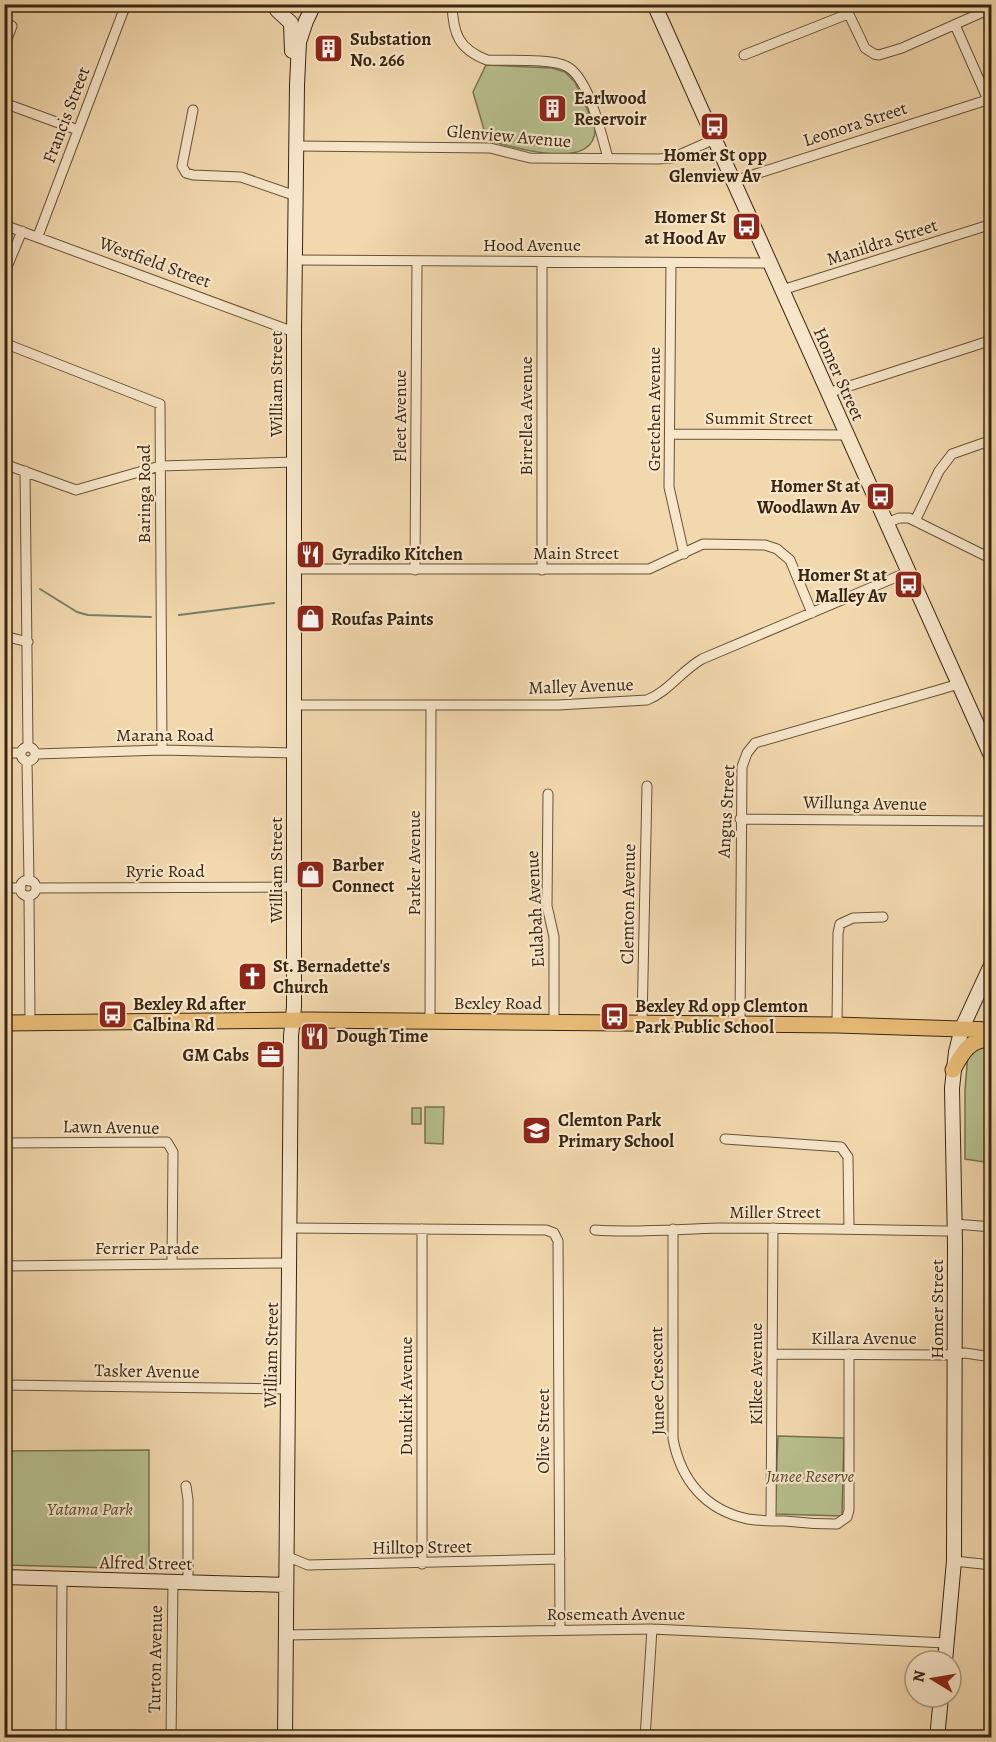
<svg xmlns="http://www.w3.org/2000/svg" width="996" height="1742" font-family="Alegreya,serif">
<rect width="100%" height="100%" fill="#f2d8ad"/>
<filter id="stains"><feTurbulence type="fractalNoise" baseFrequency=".00333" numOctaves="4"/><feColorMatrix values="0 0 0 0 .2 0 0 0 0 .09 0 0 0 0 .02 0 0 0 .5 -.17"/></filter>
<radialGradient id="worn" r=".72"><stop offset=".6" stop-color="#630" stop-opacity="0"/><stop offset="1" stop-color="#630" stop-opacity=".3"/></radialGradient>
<path fill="#b6bf8d" stroke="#787250" stroke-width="1.5" d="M 486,65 L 552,68 L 565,72 L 575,82 L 595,127 C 598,174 512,147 487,140 L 473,92 Z
M 991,1045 L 991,1163 L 965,1159 L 965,1090 L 968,1053 Z
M 425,1107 L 444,1107 L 443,1144 L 425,1143 Z
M 412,1108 L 421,1108 L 421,1124 L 412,1124 Z
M 778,1436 L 844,1438 L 842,1516 L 775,1514 Z
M 149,1450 L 149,1569 L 5,1565 L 5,1451 Z"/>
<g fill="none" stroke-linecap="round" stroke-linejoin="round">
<path stroke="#747e6b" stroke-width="2" d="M 40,589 L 77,612 L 88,615 L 151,617
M 179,615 L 274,603"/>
<defs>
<path id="street" d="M 452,4 C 453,33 458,49 487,60 C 505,61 551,58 566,66 C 589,77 601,134 608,158
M 844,4 L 865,48 L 874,54 L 879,55 L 902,48 L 992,8
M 955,25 L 992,109
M 4,47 L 12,26
M 744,55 L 848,14
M 4,103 L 78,130
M 193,110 L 182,166 L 186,173 L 193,175 L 241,177 L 296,196
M 297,146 L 490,148 L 530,158 L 658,159 L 672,158 L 715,139
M 734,181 L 987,100
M 4,225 L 294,332
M 38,236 L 126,4
M 295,260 L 770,263
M 671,263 L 669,487 L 684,554
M 4,274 L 22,231
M 782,290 L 992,224
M 4,343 L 160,404 L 162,750
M 828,393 L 992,340
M 671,434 L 847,435
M 4,464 L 76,490 L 160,466 L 294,462
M 25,471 L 28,746
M 915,521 L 939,471 L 952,454 L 992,440
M 887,523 L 899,518 L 909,518 L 992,559
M 294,569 L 649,569 L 703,544 L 765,545 L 777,549 L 790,560 L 812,613
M 415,570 L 417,262
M 542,570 L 542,262
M 4,636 L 28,642
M 294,705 L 558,705 L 647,700 C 669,691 680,672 702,659 L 908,572
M21 754a7 7 0 1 1 14 0a7 7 0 1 1-14 0Z
M 4,753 L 21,753
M 36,754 L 162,750 L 294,753
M 27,761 L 29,881
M 548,794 L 547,906 L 554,937 L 554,1023
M 740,819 L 990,821
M20 888a8 8 0 1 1 16 0a8 8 0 1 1-16 0Z
M 4,888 L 21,888
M 36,888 L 294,887
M 29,896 L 30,1022
M 430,1022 L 431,705
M 642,1024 L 647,786
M 740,1024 L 742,767 L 747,753 L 755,743 L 959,684
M 837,1025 L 838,933 L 840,924 L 853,918 L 883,917
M 725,1139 L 841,1147 L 848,1157 L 849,1229
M 4,1143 L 167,1142 L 173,1152 L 172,1264
M 955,1224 L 992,1227
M 290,1228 L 546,1230 L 554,1233 L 558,1241 L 560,1630
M 673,1229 L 673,1439 C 681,1480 705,1510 748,1519 C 760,1521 773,1521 785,1521 C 802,1523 819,1524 837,1524 L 847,1517 L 849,1510 L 849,1354
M 595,1230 C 637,1233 678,1229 720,1228 C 798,1228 876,1230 955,1231
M 4,1266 L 289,1263
M 772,1354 L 945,1355 L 965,1353 L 992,1357
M 4,1385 L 288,1389
M 186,1486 L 188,1500 L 188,1581
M 771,1520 L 773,1228
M 286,1556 L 308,1565 L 560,1559
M 954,1561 L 992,1565
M 422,1564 L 422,1229
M 286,1635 L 652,1629 L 946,1643
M 61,1738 L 62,1579
M 171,1738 L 173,1581
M 645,1738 L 652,1629"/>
<path id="secondary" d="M 654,4 L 992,758
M 277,10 L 291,23 L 292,51
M 4,1577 L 286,1585
M 945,1661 L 954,1561 L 955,1245 L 952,1088 L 956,1052 L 962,1028 L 992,963
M 285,1738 L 291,1036 L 294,1007 L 294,332 L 297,85 L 299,42 L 306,21 L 314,4
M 937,1738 L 941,1697"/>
<path id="primary" d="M 4,1023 L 308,1020 L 837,1025 L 992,1030
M 953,1070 C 962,1053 970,1038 992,1039"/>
</defs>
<use href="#street" stroke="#675239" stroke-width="11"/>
<use href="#secondary" stroke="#392512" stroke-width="16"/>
<use href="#primary" stroke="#392512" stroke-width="17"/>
<use href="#street" stroke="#f7e6ca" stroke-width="9"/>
<use href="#secondary" stroke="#f7e6ca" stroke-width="14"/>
<use href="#primary" stroke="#e9bc76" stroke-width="15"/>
</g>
<defs>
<symbol id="building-square" viewBox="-11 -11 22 22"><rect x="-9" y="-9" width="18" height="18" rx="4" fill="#8f2418" stroke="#f7e6ca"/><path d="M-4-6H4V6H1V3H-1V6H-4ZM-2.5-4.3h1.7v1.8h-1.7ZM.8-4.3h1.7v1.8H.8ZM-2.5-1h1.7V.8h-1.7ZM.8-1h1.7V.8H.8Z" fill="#fff"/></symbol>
<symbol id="bus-square" viewBox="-11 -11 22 22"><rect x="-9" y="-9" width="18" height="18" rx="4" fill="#8f2418" stroke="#f7e6ca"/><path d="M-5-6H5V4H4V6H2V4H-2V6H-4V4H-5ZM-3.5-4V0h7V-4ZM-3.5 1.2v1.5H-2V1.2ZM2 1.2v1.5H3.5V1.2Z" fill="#fff"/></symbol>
<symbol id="restaurant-square" viewBox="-11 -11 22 22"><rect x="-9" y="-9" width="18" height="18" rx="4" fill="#8f2418" stroke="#f7e6ca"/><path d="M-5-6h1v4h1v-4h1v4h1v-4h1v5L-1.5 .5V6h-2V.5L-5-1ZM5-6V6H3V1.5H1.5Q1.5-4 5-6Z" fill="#fff"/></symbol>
<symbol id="shop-square" viewBox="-11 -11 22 22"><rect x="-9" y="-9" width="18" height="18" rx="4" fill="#8f2418" stroke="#f7e6ca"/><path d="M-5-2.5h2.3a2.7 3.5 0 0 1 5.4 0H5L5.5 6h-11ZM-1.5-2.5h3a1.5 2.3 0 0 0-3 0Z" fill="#fff"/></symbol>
<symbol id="church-square" viewBox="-11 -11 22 22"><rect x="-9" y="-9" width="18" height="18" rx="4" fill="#8f2418" stroke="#f7e6ca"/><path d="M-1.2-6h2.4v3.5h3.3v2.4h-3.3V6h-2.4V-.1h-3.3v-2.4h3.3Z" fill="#fff"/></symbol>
<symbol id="office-square" viewBox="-11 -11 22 22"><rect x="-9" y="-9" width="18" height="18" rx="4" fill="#8f2418" stroke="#f7e6ca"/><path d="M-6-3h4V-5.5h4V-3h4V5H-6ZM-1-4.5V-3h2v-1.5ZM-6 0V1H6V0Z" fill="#fff"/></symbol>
<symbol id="school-square" viewBox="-11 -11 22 22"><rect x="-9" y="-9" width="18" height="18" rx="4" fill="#8f2418" stroke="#f7e6ca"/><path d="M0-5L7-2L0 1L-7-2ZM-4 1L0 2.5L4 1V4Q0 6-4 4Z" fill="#fff"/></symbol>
</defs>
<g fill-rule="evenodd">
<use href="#building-square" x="312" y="32" width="33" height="33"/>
<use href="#building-square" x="536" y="92" width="33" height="33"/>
<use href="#bus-square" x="698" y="110" width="33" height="33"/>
<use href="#bus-square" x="730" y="210" width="33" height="33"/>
<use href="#bus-square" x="864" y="480" width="33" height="33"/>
<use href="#restaurant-square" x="294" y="538" width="33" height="33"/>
<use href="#bus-square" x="892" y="568" width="33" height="33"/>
<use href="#shop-square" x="294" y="602" width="33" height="33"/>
<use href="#shop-square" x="294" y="858" width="33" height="33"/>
<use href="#church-square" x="236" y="960" width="33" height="33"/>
<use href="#bus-square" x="96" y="998" width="33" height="33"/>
<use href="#bus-square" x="598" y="1000" width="33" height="33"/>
<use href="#restaurant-square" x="298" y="1020" width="33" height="33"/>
<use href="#office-square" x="254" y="1038" width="33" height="33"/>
<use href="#school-square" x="520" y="1114" width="33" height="33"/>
</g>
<g text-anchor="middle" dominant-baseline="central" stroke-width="4.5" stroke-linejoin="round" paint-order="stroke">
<g font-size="18" font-weight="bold" fill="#392512" stroke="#f7e6ca" text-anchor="start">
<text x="350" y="39">Substation<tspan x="350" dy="21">No. 266</tspan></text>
<text x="574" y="98">Earlwood<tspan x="574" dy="21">Reservoir</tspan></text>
<text x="715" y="155" text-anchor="middle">Homer St opp<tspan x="715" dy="21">Glenview Av</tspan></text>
<text x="726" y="217" text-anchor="end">Homer St<tspan x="726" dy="21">at Hood Av</tspan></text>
<text x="860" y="486" text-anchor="end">Homer St at<tspan x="860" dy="21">Woodlawn Av</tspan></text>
<text x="332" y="554">Gyradiko Kitchen</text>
<text x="887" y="575" text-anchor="end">Homer St at<tspan x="887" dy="21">Malley Av</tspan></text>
<text x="331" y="619">Roufas Paints</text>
<text x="332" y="865">Barber<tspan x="332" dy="21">Connect</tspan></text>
<text x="273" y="966">St. Bernadette's<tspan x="273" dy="21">Church</tspan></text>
<text x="133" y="1004">Bexley Rd after<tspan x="133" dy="21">Calbina Rd</tspan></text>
<text x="635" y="1006">Bexley Rd opp Clemton<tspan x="635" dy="21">Park Public School</tspan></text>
<text x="336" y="1036">Dough Time</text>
<text x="249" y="1055" text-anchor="end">GM Cabs</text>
<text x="558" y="1120">Clemton Park<tspan x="558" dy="21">Primary School</tspan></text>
</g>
<g font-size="18" fill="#392512" stroke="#f7e6ca">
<text transform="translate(66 115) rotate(-69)">Francis Street</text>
<text transform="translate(855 124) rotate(-18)">Leonora Street</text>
<text transform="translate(509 136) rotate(5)">Glenview Avenue</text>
<text transform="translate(882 242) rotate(-18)">Manildra Street</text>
<text x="532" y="245">Hood Avenue</text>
<text transform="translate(155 262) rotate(20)">Westfield Street</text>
<text transform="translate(839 374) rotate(66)">Homer Street</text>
<text transform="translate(276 384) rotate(-90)">William Street</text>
<text transform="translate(654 409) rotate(-90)">Gretchen Avenue</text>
<text transform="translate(400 416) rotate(-90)">Fleet Avenue</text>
<text transform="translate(526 416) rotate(-90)">Birrellea Avenue</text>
<text x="759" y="418">Summit Street</text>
<text transform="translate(144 494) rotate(-90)">Baringa Road</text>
<text x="576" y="553">Main Street</text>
<text transform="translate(581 686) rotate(-2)">Malley Avenue</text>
<text x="165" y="735">Marana Road</text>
<text transform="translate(865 803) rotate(1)">Willunga Avenue</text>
<text transform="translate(726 811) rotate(-87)">Angus Street</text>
<text transform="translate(414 863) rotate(-90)">Parker Avenue</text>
<text transform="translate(276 870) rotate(-90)">William Street</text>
<text x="165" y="871">Ryrie Road</text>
<text transform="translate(628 904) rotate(-89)">Clemton Avenue</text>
<text transform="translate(535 909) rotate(-93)">Eulabah Avenue</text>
<text x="498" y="1003">Bexley Road</text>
<text transform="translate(111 1127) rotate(1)">Lawn Avenue</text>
<text x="775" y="1212">Miller Street</text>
<text x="147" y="1248">Ferrier Parade</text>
<text transform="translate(937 1309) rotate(-90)">Homer Street</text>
<text x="864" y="1338">Killara Avenue</text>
<text transform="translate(271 1355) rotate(-89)">William Street</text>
<text transform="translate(147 1371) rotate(1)">Tasker Avenue</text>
<text transform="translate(756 1374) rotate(-90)">Kilkee Avenue</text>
<text transform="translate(657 1381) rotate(-91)">Junee Crescent</text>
<text transform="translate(406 1396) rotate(-90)">Dunkirk Avenue</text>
<text transform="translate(543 1431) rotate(-90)">Olive Street</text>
<text transform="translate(422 1547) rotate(-1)">Hilltop Street</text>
<text transform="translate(146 1563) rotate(1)">Alfred Street</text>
<text x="616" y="1614">Rosemeath Avenue</text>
<text transform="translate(155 1659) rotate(-89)">Turton Avenue</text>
</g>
<g font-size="18" font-style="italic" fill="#584c31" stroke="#f7e6ca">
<text x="810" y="1476">Junee Reserve</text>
<text x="90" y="1509">Yatama Park</text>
</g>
</g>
<rect width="996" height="1742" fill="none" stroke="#f2d8ad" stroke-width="24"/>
<rect x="6" y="6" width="984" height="1730" fill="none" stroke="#392512" stroke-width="3"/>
<rect x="12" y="12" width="972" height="1718" fill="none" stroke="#392512" stroke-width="1.5"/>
<g transform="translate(933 1679) rotate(281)"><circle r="28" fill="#f7e6ca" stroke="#ab9980" stroke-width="1.5"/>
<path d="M0-4.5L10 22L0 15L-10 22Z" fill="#8f2418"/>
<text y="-9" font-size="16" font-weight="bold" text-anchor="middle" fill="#392512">N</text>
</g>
<rect width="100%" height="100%" filter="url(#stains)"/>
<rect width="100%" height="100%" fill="url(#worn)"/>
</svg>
